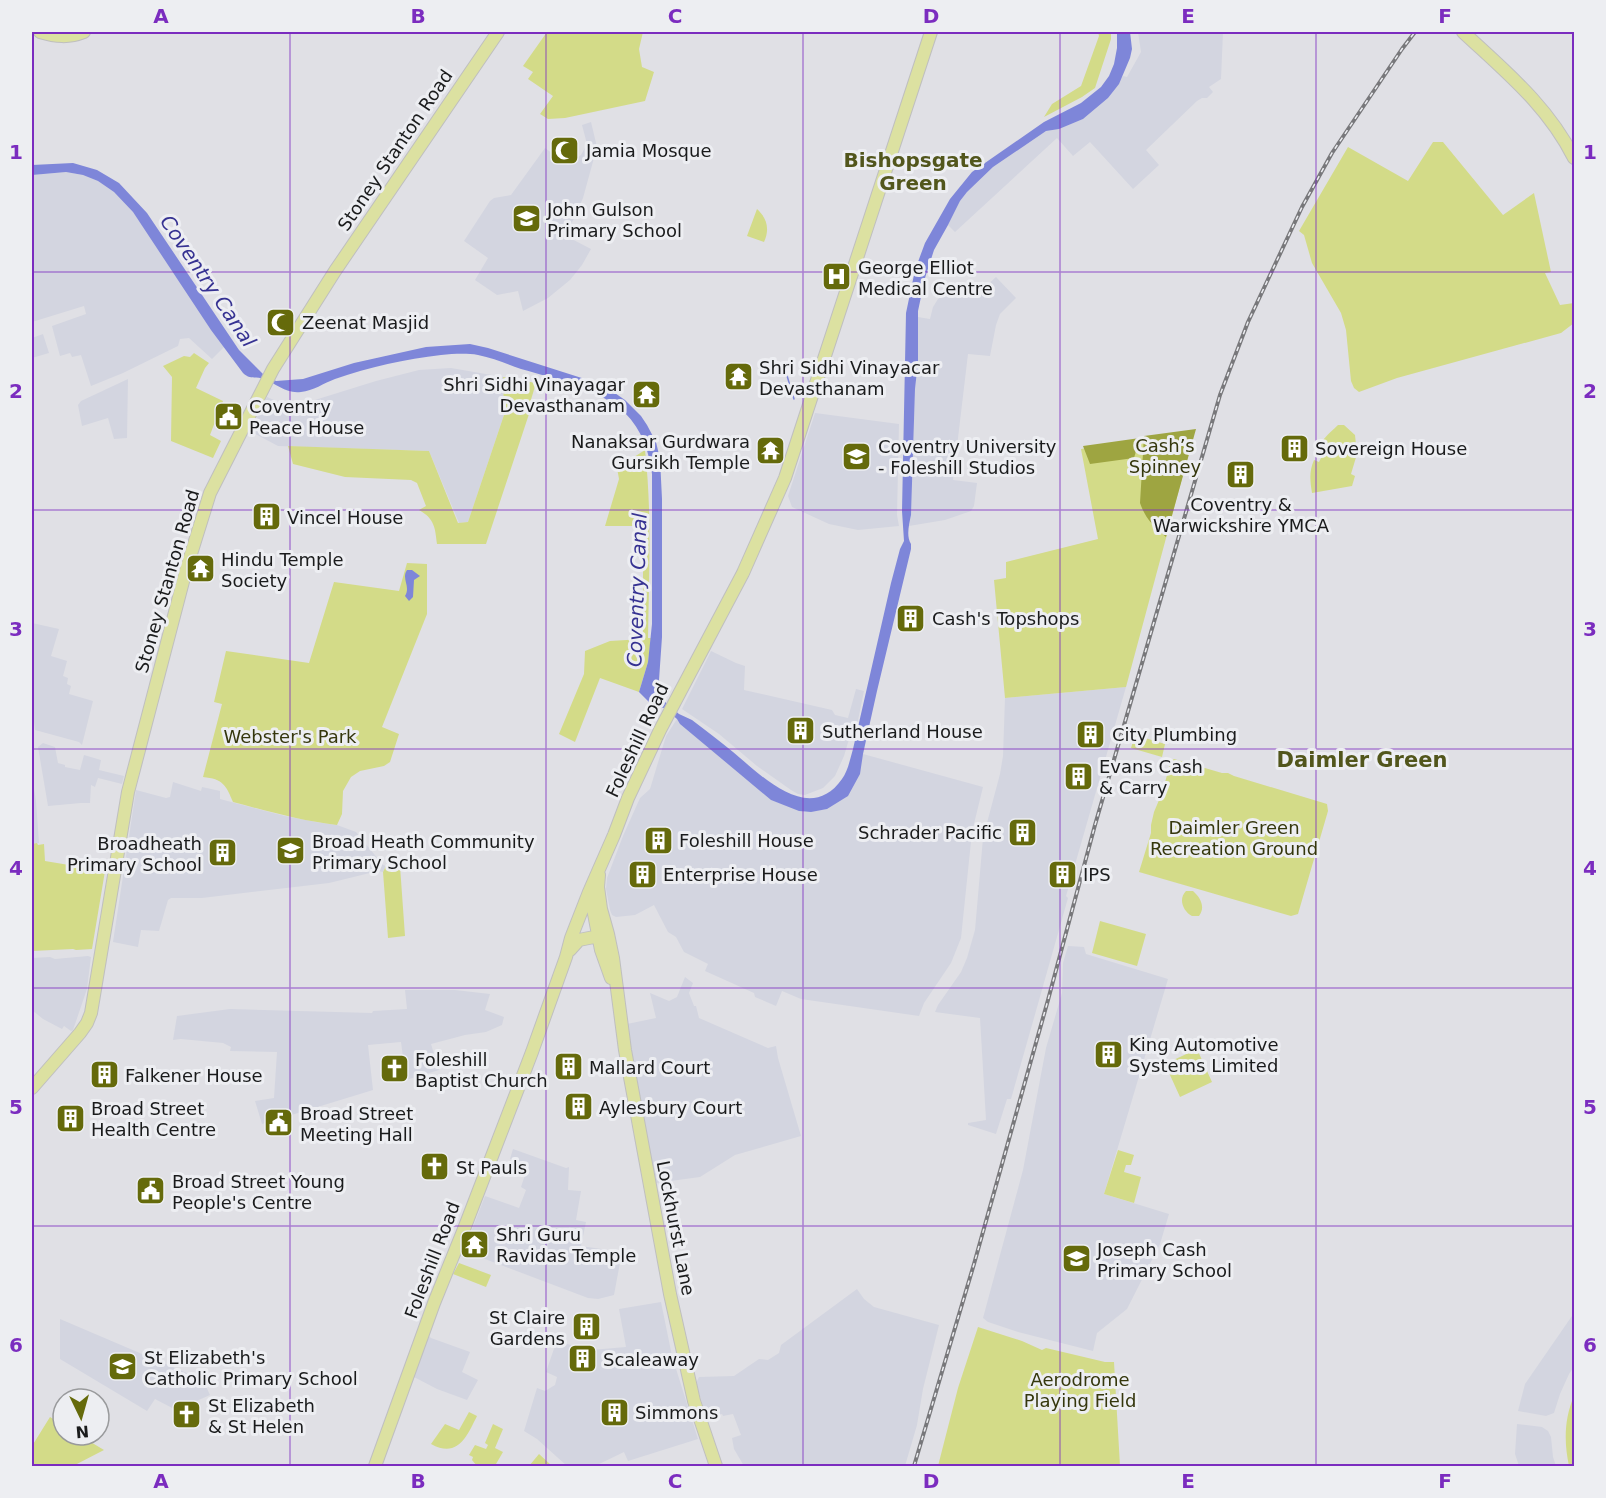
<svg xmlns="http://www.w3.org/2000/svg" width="1606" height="1498" font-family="'DejaVu Sans',sans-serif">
<rect width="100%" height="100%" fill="#e0e0e5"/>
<path fill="#d3d5e0" d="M 1138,32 L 1223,32 L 1221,79 L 1209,87 L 1213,92 L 1207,98 L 1202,98 L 1197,101 L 1146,150 L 1159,165 L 1133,189 L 1090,142 L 1073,156 L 1057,138 L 955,232 L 948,225 L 960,201 L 967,192 L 993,167 L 1046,131 L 1059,129 L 1083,119 L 1108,98 L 1123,76 L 1127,77 L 1141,52 Z
M 591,122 L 597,147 L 583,198 L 566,236 L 591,249 L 582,265 L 570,280 L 548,298 L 523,311 L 518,291 L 497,295 L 475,280 L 488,258 L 464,241 L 490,201 L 494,198 L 511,195 L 545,148 L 568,165 L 581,155 L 587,144 L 582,125 Z
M 66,172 L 83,175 L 98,181 L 114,192 L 133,212 L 224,347 L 212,359 L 189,338 L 180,339 L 178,346 L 123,373 L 91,386 L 81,355 L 72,357 L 70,353 L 60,356 L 52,326 L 86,314 L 84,306 L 32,322 L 32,175 Z
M 996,277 L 1016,298 L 1000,314 L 996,325 L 990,356 L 968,354 L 953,480 L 977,483 L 974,506 L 971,511 L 945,520 L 909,526 L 911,515 L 915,389 L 918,362 L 918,317 L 930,319 L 933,307 L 938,299 L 944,294 L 956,291 L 965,292 L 973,298 Z
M 43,334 L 49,353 L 32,358 L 32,338 Z
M 451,368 L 503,377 L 504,415 L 468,522 L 459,523 L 429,451 L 278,446 L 250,431 L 267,397 L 285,405 L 302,404 L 376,381 L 419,370 Z
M 128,379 L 127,438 L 114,439 L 108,418 L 82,426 L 78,405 L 81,401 Z
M 815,413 L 899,424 L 897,515 L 899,526 L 858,530 L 829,524 L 792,507 L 788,496 Z
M 32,623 L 59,629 L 51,656 L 67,661 L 63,676 L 68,678 L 67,684 L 71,686 L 69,694 L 93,701 L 82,745 L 79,742 L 35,730 L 32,706 Z
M 711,651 L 736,663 L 745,666 L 744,690 L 832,710 L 835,715 L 848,718 L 856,689 L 864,691 L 856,730 L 852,729 L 844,756 L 835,776 L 823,788 L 805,795 L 798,794 L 791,790 L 757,766 L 719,734 L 682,709 Z
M 1126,687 L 1066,896 L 1068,898 L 1011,1099 L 1007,1099 L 996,1134 L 968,1125 L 968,1123 L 986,1120 L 980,1018 L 935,1012 L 938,1005 L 961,972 L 967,958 L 975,930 L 983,838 L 1000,774 L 1003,756 L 1005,698 Z
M 677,719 L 689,731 L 771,800 L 805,812 L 827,809 L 863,754 L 983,787 L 972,832 L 961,938 L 951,963 L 924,1003 L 919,1016 L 801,999 L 782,991 L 776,1006 L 755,997 L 754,993 L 705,971 L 708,964 L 684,952 L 676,937 L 668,932 L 654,905 L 635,915 L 616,917 L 612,915 L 610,910 L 606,889 L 607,878 L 623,836 L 640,798 L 650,789 L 666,736 Z
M 43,743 L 55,747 L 58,763 L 65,765 L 65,767 L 80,770 L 84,755 L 101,760 L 99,770 L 124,776 L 122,784 L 98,778 L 95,787 L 91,785 L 90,803 L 81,803 L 48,806 L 38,747 Z
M 32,776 L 36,801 L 39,843 L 32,844 Z
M 173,782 L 201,791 L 202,787 L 220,791 L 220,799 L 285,816 L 316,822 L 337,825 L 356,832 L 383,865 L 386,866 L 383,872 L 378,871 L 329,883 L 202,898 L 171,898 L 168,900 L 159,931 L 141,930 L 138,947 L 113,942 L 136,790 L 166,798 L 170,797 Z
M 1068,946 L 1084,947 L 1086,954 L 1168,979 L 1104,1194 L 1169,1214 L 1160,1244 L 1127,1309 L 1097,1333 L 1093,1351 L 1018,1332 L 988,1322 L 983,1318 L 1023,1170 L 1046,1048 L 1062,993 L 1063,963 Z
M 88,956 L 91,957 L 87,989 L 73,1030 L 71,1031 L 64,1026 L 62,1029 L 43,1019 L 32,1010 L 32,958 L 50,957 L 55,959 Z
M 685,977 L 693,983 L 689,993 L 694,1006 L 696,1006 L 699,1018 L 768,1048 L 776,1046 L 778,1058 L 801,1136 L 735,1155 L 700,1177 L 656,1183 L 627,1024 L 656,1018 L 650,993 L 669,1001 L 677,997 Z
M 405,990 L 455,990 L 490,994 L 485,1010 L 504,1017 L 502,1025 L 486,1032 L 465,1035 L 431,1044 L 439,1070 L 406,1080 L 401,1042 L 368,1045 L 373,1090 L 262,1124 L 255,1101 L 274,1098 L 277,1052 L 230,1051 L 231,1047 L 223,1043 L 181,1039 L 173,1040 L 177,1016 L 230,1009 L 372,1013 L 373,1011 L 407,1009 Z
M 513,1149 L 566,1168 L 569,1167 L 568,1190 L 581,1191 L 576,1220 L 586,1222 L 581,1246 L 622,1252 L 614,1295 L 598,1299 L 588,1298 L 477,1256 L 485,1237 L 471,1232 L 485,1196 L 519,1208 L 526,1190 L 521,1187 L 528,1166 L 510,1159 Z
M 857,1289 L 864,1299 L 874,1307 L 939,1325 L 923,1389 L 917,1425 L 905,1466 L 744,1466 L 734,1449 L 732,1438 L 741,1435 L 733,1414 L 723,1416 L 722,1414 L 707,1419 L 696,1383 L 699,1377 L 734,1376 L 759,1359 L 768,1360 L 779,1353 L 781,1345 Z
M 661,1302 L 672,1356 L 698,1439 L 628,1461 L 624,1452 L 595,1466 L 567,1466 L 537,1439 L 524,1431 L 537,1388 L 545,1391 L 555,1385 L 557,1377 L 546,1372 L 557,1340 L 589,1352 L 591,1350 L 626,1347 L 619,1309 Z
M 1574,1313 L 1574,1367 L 1569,1374 L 1560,1394 L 1554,1413 L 1546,1416 L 1518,1411 L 1525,1384 Z
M 60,1319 L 203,1380 L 210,1395 L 176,1410 L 155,1399 L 147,1411 L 60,1359 Z
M 429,1336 L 431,1338 L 470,1352 L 462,1372 L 478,1380 L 467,1400 L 437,1389 L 414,1377 Z
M 1517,1424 L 1542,1427 L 1548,1431 L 1551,1437 L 1553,1457 L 1556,1466 L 1519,1466 L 1515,1454 Z"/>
<path fill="#d3db88" d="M 547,32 L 643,32 L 639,49 L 642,67 L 654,72 L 645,101 L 565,118 L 548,119 L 540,114 L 553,96 L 528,79 L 533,72 L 523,66 Z
M 1098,32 L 1111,32 L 1111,39 L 1095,88 L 1082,97 L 1044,117 L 1052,104 L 1081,86 L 1099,36 Z
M 1433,142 L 1443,142 L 1503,215 L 1534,193 L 1551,272 L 1545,273 L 1560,305 L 1574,303 L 1574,323 L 1561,333 L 1397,378 L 1359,392 L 1354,388 L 1351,381 L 1346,330 L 1341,313 L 1312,263 L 1304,235 L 1299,231 L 1348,147 L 1408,181 Z
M 757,209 C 767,218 770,229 764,242 L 747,236 Z
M 194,353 L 209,363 L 205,368 L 196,388 L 223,401 L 210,435 L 221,441 L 213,458 L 171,441 L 172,377 L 163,366 L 184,356 L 190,357 Z
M 503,377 L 536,383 L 527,413 L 529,414 L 486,544 L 437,544 C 435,528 435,519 419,510 L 426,506 L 417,483 L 411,480 L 345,477 L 293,464 L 288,446 L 429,451 L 458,523 L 468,522 L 504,415 Z
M 1338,425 L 1344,425 L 1355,435 L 1357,454 L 1351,474 L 1355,476 L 1352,486 L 1312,493 C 1310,481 1309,471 1314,460 L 1319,462 L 1322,456 L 1317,452 C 1320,440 1329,434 1338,425 Z
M 1194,434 L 1126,687 L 1005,698 L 994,580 L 1006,578 L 1006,562 L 1098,539 L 1081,449 L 1143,438 Z
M 645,450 C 652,512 649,575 648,638 L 651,638 L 648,662 L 639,692 L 600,678 L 575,742 L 559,734 L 584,674 L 585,651 L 610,641 L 643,639 L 643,526 L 605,526 L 619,479 L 617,468 Z
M 407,563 L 427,564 L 427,614 L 382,727 L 399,734 L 390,762 L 384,766 L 360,771 L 351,777 L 343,791 L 342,814 L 337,825 C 301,821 267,811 233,802 C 226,785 223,779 203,777 L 222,704 L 214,702 L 226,651 L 309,663 L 334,582 L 399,591 Z
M 1135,735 L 1165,744 L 1162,757 L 1131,748 Z
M 1174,759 L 1222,773 L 1228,773 L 1234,776 L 1327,804 L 1328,811 L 1298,914 L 1291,916 L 1139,872 L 1151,833 L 1151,825 L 1154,812 L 1162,793 L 1171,761 Z
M 37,843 L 38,845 L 44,844 L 45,861 L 105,871 L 92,949 L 76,950 L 73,949 L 32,951 L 32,844 Z
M 386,866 L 390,867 L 400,866 L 405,936 L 388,938 L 383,872 Z
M 1186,891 L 1193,891 C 1200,897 1206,907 1199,916 L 1192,916 C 1183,911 1178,899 1186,891 Z
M 1100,921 L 1146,934 L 1137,966 L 1092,953 Z
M 1197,1049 L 1212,1082 L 1180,1097 L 1165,1064 Z
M 1118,1150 L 1134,1155 L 1131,1165 L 1126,1165 L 1124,1172 L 1141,1177 L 1134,1203 L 1104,1194 Z
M 459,1263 L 491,1275 L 486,1287 L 453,1274 Z
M 978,1327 L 1022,1341 L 1042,1350 L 1046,1348 L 1105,1362 L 1114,1362 L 1120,1466 L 938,1466 L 958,1388 Z
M 1574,1396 L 1574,1466 L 1569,1466 C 1564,1443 1564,1419 1574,1396 Z
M 469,1412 L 477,1416 C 467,1436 458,1459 431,1444 L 445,1424 L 459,1430 Z
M 50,1417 L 63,1425 L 63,1435 L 79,1435 L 104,1450 L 73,1466 L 32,1466 L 32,1446 Z
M 493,1424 L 503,1429 L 495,1448 L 503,1452 L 496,1464 L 499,1466 L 477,1466 L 472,1460 L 473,1457 L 469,1455 L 475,1445 L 486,1449 L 488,1445 L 485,1443 Z
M 539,1454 L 551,1465 L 553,1466 L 529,1466 Z"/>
<path fill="#9ea541" d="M 1196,429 L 1166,537 C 1154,527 1145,518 1140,503 L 1144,436 Z
M 1140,438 L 1134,458 L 1090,464 L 1083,446 Z"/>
<path fill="#7e86d9" d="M 1117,32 L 1130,32 L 1132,49 L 1130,58 L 1119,84 L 1108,98 L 1083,119 L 1059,129 L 1046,131 L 993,167 L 967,192 L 960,201 L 948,225 L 934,250 L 925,278 L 918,311 L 918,362 L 915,389 L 911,515 C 909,525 906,536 911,544 L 911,549 L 877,691 L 863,754 L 860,774 L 848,796 L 827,809 L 811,812 L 799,811 L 771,800 L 680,724 L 677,719 L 664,708 L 652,705 L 639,692 L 648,662 L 652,624 L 652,474 C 649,451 642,430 625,413 C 598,388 556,379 521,369 C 507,364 493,358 478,355 C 466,353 453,354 441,355 C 406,359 369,367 335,379 C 324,383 313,391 301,392 C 286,394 277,384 264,379 C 256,376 250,380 243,373 L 211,330 L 133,212 L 114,192 L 98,181 L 83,175 L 66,172 L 32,175 L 32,165 L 73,163 L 97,170 L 119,183 L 147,213 L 239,350 L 263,374 L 276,381 L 303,379 L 354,363 L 426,347 L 470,344 L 488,348 L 588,380 L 609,389 L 625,400 L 641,416 L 647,425 L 656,442 L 660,459 L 662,499 L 662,637 L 659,680 L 665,702 L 679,714 L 692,720 C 706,731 720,741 733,752 C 761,775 809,826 842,779 C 848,771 850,759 853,749 L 891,583 L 900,549 L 904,541 L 902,511 L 906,313 L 915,270 L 925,243 L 950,199 L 972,172 L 1044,122 L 1081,103 L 1101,87 L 1109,76 L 1114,64 L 1117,48 Z
M 407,570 L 412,570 L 420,576 L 414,580 L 413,597 L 409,601 L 405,596 C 411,586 401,579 407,570 Z"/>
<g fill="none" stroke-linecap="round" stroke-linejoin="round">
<path stroke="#7e86d9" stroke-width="1.5" d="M 785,369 L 794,399"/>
<defs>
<path id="major" d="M 40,32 C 56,37 69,38 84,32
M 1463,32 C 1506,72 1547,105 1574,158
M 599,875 L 598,887 L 601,909 L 608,934 L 613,958 L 625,1050 L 670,1294 L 694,1401 L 716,1466
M 590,893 L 601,950 L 611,978
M 570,950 L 579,940 L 604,935
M 32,1088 L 80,1033 L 87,1023 L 91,1013 L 128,792 L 186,570 L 210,493 L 273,369 L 335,271 L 498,32
M 375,1466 L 434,1303 L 464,1229 L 532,1052 L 566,957 L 571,938 L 589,892 L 614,835 L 628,798 L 660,730 L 743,573 L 785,478 L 931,32"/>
</defs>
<use href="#major" stroke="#bfbfbf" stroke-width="14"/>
<use href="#major" stroke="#dce1a1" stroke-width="12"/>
<defs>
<path id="rail" d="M 914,1466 L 974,1264 L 1048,1000 L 1095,825 L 1220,395 L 1248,322 L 1302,207 L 1332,153 L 1402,49 L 1415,32"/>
</defs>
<use href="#rail" stroke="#78787b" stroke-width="4"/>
<use href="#rail" stroke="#edeef2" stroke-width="1.5" stroke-dasharray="4.5" stroke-linecap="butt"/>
</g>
<path fill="none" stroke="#7b2cbf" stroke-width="1.5" stroke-opacity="0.55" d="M 290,32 L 290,1466M 546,32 L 546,1466M 803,32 L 803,1466M 1060,32 L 1060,1466M 1316,32 L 1316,1466M 32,272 L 1574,272M 32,510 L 1574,510M 32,749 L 1574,749M 32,988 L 1574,988M 32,1226 L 1574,1226"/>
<defs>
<symbol id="mosque-square" viewBox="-11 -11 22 22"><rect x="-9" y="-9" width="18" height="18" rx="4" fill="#656a0b" stroke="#edeef2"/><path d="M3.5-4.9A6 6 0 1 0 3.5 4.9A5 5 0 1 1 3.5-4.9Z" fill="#fff"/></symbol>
<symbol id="school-square" viewBox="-11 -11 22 22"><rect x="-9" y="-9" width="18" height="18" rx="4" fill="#656a0b" stroke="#edeef2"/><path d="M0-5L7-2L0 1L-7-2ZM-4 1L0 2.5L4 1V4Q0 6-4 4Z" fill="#fff"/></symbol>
<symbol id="hospital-square" viewBox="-11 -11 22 22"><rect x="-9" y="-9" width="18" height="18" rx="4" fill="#656a0b" stroke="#edeef2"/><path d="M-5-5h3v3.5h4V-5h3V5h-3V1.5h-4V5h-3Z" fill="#fff"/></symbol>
<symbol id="temple-square" viewBox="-11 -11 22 22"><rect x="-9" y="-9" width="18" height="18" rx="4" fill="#656a0b" stroke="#edeef2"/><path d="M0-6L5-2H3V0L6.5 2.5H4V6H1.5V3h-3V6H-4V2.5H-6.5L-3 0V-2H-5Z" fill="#fff"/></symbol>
<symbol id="civic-square" viewBox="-11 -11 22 22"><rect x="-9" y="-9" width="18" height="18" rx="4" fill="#656a0b" stroke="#edeef2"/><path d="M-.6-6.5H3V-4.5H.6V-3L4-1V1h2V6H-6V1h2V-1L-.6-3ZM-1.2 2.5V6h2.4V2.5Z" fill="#fff"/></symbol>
<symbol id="building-square" viewBox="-11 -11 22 22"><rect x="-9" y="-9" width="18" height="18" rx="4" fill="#656a0b" stroke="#edeef2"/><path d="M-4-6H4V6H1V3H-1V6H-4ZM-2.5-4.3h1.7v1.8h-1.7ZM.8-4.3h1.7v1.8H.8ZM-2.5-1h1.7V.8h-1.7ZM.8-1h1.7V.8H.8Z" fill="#fff"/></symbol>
<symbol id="university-square" viewBox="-11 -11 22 22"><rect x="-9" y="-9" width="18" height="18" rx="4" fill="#656a0b" stroke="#edeef2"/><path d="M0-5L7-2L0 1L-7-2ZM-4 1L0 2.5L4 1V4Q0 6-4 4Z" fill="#fff"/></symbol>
<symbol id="church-square" viewBox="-11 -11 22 22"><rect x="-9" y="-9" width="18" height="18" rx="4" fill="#656a0b" stroke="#edeef2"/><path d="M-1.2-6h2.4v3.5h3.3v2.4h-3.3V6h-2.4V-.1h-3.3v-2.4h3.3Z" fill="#fff"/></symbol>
</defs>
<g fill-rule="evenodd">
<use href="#mosque-square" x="548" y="134" width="33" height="33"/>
<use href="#school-square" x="510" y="202" width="33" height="33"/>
<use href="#hospital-square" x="820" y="260" width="33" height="33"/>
<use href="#mosque-square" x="264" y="306" width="33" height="33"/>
<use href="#temple-square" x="722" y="360" width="33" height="33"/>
<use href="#temple-square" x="630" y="378" width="33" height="33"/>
<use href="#civic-square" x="212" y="400" width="33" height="33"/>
<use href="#building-square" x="1278" y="432" width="33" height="33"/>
<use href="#temple-square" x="754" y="434" width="33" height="33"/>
<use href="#university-square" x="840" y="440" width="33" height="33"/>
<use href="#building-square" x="1224" y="458" width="33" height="33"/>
<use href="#building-square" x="250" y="500" width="33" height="33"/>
<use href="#temple-square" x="184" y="552" width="33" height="33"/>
<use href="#building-square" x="894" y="602" width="33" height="33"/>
<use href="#building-square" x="784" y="714" width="33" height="33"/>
<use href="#building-square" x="1074" y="718" width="33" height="33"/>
<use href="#building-square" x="1062" y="760" width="33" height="33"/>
<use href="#building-square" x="1006" y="816" width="33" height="33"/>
<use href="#building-square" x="642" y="824" width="33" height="33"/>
<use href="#school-square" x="274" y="834" width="33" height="33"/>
<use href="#building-square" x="206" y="836" width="33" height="33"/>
<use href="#building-square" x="626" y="858" width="33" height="33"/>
<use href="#building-square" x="1046" y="858" width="33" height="33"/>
<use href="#building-square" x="1092" y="1038" width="33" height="33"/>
<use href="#building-square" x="552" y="1050" width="33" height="33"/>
<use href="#church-square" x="378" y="1052" width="33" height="33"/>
<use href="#building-square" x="88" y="1058" width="33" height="33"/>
<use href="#building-square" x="562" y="1090" width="33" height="33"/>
<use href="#building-square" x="54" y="1102" width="33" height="33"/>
<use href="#civic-square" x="262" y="1106" width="33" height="33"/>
<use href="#church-square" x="418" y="1150" width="33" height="33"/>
<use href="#civic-square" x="134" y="1174" width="33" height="33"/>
<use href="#temple-square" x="458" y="1228" width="33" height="33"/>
<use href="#school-square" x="1060" y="1242" width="33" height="33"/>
<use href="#building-square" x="570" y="1310" width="33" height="33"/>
<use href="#building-square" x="566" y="1342" width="33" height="33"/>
<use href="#school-square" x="106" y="1350" width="33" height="33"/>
<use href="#building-square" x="598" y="1396" width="33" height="33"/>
<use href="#church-square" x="170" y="1398" width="33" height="33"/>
</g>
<g text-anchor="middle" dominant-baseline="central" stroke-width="6" stroke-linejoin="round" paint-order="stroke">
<g font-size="18" fill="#1a1b1c" stroke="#edeef2">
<text transform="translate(395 150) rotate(-56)">Stoney Stanton Road</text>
<text transform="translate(167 581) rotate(-74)">Stoney Stanton Road</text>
<text transform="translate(637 740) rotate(-65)">Foleshill Road</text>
<text transform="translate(676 1228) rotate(79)">Lockhurst Lane</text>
<text transform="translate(432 1260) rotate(-69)">Foleshill Road</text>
</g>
<g font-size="18" fill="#1a1b1c" stroke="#edeef2" text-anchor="start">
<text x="586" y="150">Jamia Mosque</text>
<text x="547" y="209">John Gulson<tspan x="547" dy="21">Primary School</tspan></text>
<text x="858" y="267">George Elliot<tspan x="858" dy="21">Medical Centre</tspan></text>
<text x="302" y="322">Zeenat Masjid</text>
<text x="759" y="367">Shri Sidhi Vinayacar<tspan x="759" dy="21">Devasthanam</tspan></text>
<text x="625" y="384" text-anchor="end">Shri Sidhi Vinayagar<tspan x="625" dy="21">Devasthanam</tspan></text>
<text x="249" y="406">Coventry<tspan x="249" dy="21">Peace House</tspan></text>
<text x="750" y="441" text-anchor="end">Nanaksar Gurdwara<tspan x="750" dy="21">Gursikh Temple</tspan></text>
<text x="878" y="446">Coventry University<tspan x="878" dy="21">- Foleshill Studios</tspan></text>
<text x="1315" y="448">Sovereign House</text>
<text x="1241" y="504" text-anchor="middle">Coventry &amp;<tspan x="1241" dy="21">Warwickshire YMCA</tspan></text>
<text x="287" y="517">Vincel House</text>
<text x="221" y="559">Hindu Temple<tspan x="221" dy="21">Society</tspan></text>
<text x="932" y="618">Cash's Topshops</text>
<text x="822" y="731">Sutherland House</text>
<text x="1112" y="734">City Plumbing</text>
<text x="1099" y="766">Evans Cash<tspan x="1099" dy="21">&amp; Carry</tspan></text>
<text x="1002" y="832" text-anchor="end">Schrader Pacific</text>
<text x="679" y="840">Foleshill House</text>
<text x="312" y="841">Broad Heath Community<tspan x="312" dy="21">Primary School</tspan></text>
<text x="202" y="843" text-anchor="end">Broadheath<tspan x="202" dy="21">Primary School</tspan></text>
<text x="663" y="874">Enterprise House</text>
<text x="1083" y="874">IPS</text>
<text x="1129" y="1044">King Automotive<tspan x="1129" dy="21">Systems Limited</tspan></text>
<text x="415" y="1059">Foleshill<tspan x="415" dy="21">Baptist Church</tspan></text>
<text x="589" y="1067">Mallard Court</text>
<text x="125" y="1075">Falkener House</text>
<text x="599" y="1107">Aylesbury Court</text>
<text x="91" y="1108">Broad Street<tspan x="91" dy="21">Health Centre</tspan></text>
<text x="300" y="1113">Broad Street<tspan x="300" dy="21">Meeting Hall</tspan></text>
<text x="456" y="1167">St Pauls</text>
<text x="172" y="1181">Broad Street Young<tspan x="172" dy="21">People's Centre</tspan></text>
<text x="496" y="1234">Shri Guru<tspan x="496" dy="21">Ravidas Temple</tspan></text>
<text x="1097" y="1249">Joseph Cash<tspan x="1097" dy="21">Primary School</tspan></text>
<text x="565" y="1317" text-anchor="end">St Claire<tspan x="565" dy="21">Gardens</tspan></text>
<text x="144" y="1357">St Elizabeth's<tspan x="144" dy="21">Catholic Primary School</tspan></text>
<text x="603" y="1359">Scaleaway</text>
<text x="208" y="1405">St Elizabeth<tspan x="208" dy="21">&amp; St Helen</tspan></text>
<text x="635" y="1412">Simmons</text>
</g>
<g font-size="18" fill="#35370d" stroke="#edeef2">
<text x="1165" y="445">Cash’s<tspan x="1165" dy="21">Spinney</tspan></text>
<text x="290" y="736">Webster's Park</text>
<text x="1234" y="827">Daimler Green<tspan x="1234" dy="21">Recreation Ground</tspan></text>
<text x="1080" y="1379">Aerodrome<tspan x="1080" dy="21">Playing Field</tspan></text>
</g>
<g font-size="20" font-weight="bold" fill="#52561c" stroke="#edeef2">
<text x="913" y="160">Bishopsgate<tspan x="913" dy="23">Green</tspan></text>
</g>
<g font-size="20" font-style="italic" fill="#363292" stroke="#edeef2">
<text transform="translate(208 281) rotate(56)">Coventry Canal</text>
<text transform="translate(637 590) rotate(-88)">Coventry Canal</text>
</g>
<g font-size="21" font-weight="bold" fill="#52561c" stroke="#edeef2">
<text x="1362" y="760">Daimler Green</text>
</g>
</g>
<rect width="1606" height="1498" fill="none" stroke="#edeef2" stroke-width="66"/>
<g transform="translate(81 1417) rotate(175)"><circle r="28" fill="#edeef2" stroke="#999a9c" stroke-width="1.5"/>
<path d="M0-4.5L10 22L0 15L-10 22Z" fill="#656a0b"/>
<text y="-9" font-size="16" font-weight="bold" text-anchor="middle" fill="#1a1b1c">N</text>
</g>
<rect x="33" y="33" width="1540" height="1432" fill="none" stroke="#7b2cbf" stroke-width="2"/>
<g font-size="20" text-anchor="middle" font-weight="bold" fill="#7b2cbf">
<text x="161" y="23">A</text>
<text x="418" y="23">B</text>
<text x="675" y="23">C</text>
<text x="931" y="23">D</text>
<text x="1188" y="23">E</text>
<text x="1445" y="23">F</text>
<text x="16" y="159">1</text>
<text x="1590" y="159">1</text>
<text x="16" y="398">2</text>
<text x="1590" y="398">2</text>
<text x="16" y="636">3</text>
<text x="1590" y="636">3</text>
<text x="16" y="875">4</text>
<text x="1590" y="875">4</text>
<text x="16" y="1114">5</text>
<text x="1590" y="1114">5</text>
<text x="16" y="1352">6</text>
<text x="1590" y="1352">6</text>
<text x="161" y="1488">A</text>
<text x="418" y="1488">B</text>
<text x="675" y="1488">C</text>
<text x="931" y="1488">D</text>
<text x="1188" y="1488">E</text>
<text x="1445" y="1488">F</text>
</g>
</svg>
